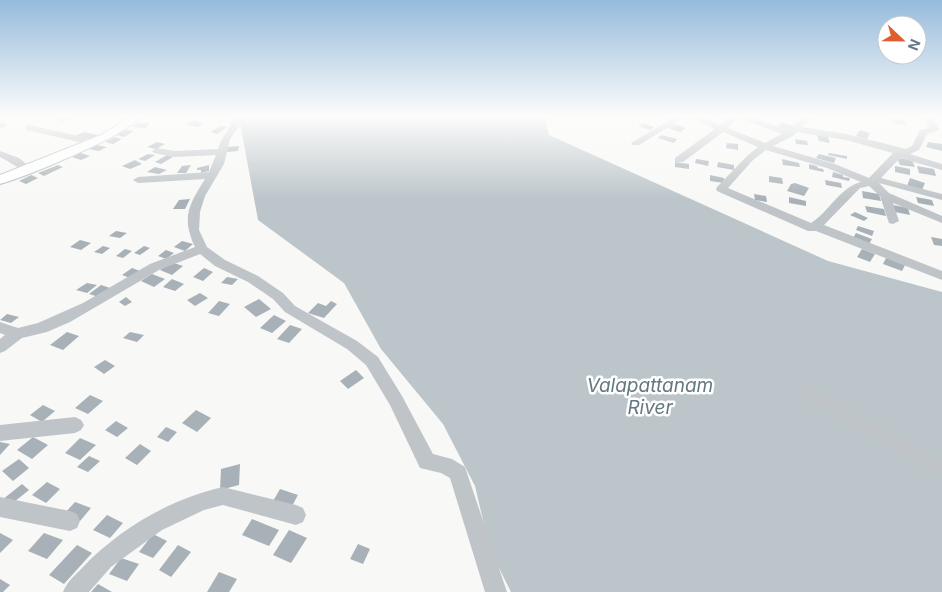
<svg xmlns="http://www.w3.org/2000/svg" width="942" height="592" font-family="Inter,sans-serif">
<rect width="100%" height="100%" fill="#f8f8f6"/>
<path fill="#bbc5ca" d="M 239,117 L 544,117 L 549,135 L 828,261 L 942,292 L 942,592 L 511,592 L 490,550 L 475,486 L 443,424 L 381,349 L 344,283 L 258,220 Z"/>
<path fill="#a8b1b7" d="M 892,119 L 904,120 L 906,125 L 893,123 Z
M 193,120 L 204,123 L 197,127 L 186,124 Z
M 782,122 L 793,126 L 787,130 L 777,126 Z
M 137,123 L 150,123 L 145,128 L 132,127 Z
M 643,123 L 655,127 L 650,130 L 638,126 Z
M 675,124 L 686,128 L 680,132 L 668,128 Z
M 221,126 L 227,127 L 217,134 L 210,132 Z
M 126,130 L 134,131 L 124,137 L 116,135 Z
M 860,130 L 870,133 L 867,139 L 856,136 Z
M 84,132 L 98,135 L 87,140 L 73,137 Z
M 661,135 L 677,139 L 674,143 L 658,138 Z
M 817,135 L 828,137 L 830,143 L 819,141 Z
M 115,137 L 122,139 L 113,144 L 105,142 Z
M 795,139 L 807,141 L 808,145 L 796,144 Z
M 157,142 L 165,144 L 156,149 L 147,147 Z
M 928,142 L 942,144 L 942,151 L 926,147 Z
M 727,143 L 738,144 L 738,150 L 726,148 Z
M 96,145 L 107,147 L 99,151 L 88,149 Z
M 239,146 L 238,151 L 226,152 L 227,147 Z
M 81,153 L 90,156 L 81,160 L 72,157 Z
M 829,153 L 847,156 L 847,159 L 828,155 Z
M 148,154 L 155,155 L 145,161 L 138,159 Z
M 819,154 L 823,155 L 836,158 L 834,163 L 816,158 Z
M 167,155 L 173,157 L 161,164 L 155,162 Z
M 897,158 L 912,160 L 915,167 L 900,165 Z
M 696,159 L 709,161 L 708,166 L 695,163 Z
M 782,159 L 799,163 L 800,167 L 783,165 Z
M 135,160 L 142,164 L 130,169 L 122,166 Z
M 675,162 L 689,164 L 689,169 L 675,167 Z
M 718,162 L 734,165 L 734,170 L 717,167 Z
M 809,164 L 817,166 L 818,168 L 823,169 L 824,172 L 809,169 Z
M 58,165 L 63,167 L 44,176 L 38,173 Z
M 191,165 L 186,173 L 177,173 L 182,166 Z
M 209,165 L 209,171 L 201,173 L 201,170 L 197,170 L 197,168 Z
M 895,166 L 910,169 L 910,175 L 895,172 Z
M 917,166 L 934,169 L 936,176 L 919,173 Z
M 155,167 L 167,170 L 159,174 L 147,172 Z
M 833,172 L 843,175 L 843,177 L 850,178 L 849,181 L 832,177 Z
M 31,175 L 38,178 L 26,184 L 19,181 Z
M 710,175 L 724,178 L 724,183 L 710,181 Z
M 769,176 L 782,178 L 783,184 L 769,182 Z
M 910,178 L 925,183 L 922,190 L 907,186 Z
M 825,180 L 841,183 L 842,188 L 826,185 Z
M 795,183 L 809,188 L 804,196 L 787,191 L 791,184 Z
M 862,191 L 879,194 L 881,201 L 863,198 Z
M 754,194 L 766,196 L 767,202 L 755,200 Z
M 789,197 L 806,201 L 806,206 L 789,203 Z
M 916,197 L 932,200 L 934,206 L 918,203 Z
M 190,199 L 185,209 L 173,209 L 179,200 Z
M 893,205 L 908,208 L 910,215 L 895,212 Z
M 865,206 L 884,209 L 886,216 L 867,212 Z
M 855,212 L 868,218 L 864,221 L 850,215 Z
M 858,226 L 874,231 L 872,236 L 856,230 Z
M 116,231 L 127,233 L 120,238 L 109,236 Z
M 856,233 L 872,239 L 869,244 L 853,238 Z
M 931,237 L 942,239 L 942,246 L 934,245 Z
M 80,240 L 91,243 L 81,250 L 70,247 Z
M 182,241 L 193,244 L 185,251 L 174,247 Z
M 103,246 L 110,248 L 102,254 L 94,252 Z
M 144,246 L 150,248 L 140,255 L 134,253 Z
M 125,249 L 132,251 L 123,258 L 116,256 Z
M 862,249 L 875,254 L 870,262 L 857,257 Z
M 166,250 L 174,253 L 166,259 L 158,256 Z
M 886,258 L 905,265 L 902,271 L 883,264 Z
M 171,262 L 183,266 L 172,275 L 160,270 Z
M 132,268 L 140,271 L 130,278 L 122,275 Z
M 204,268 L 213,272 L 203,281 L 193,277 Z
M 152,274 L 165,279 L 154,287 L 141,281 Z
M 227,277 L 238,279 L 232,285 L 221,283 Z
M 172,279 L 184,284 L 175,291 L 163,287 Z
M 87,283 L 97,285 L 87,293 L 76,290 Z
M 101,285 L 110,288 L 99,297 L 89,294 Z
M 200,293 L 208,298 L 195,306 L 187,300 Z
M 126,297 L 132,302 L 125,306 L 119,302 Z
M 259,299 L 271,309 L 256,317 L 244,307 Z
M 219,301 L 230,304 L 219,316 L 208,313 Z
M 331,301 L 337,304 L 324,318 L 308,313 L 318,303 L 326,306 Z
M 7,314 L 19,317 L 11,323 L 0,320 Z
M 274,315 L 286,321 L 272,333 L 260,328 Z
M 290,325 L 302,329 L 289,343 L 277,339 Z
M 67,332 L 79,336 L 63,350 L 50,345 Z
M 130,332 L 144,335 L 137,342 L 123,338 Z
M 105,360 L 115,366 L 104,374 L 94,367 Z
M 356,370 L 364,378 L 348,389 L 340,381 Z
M 90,395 L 103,401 L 88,414 L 75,408 Z
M 43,405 L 55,411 L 42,422 L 30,415 Z
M 196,410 L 211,418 L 197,432 L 182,423 Z
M 116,421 L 128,428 L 117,437 L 105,430 Z
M 166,427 L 177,432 L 168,442 L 157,437 Z
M 33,437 L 48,445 L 32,459 L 17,450 Z
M 80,438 L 96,445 L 80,460 L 65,453 Z
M 0,442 L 10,444 L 0,455 Z
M 140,444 L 151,451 L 137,465 L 125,458 Z
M 89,456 L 100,461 L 88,472 L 77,467 Z
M 19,459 L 29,468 L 13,481 L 2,471 Z
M 240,464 L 239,485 L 220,490 L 221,469 Z
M 47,482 L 60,489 L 46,503 L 32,495 Z
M 22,484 L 29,490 L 9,506 L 2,500 Z
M 280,489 L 298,495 L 291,508 L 272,503 Z
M 75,502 L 91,508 L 80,521 L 64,514 Z
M 107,515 L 123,523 L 110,538 L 93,530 Z
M 252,519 L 279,530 L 269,546 L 242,535 Z
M 289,530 L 307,538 L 291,563 L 273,555 Z
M 0,533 L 13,540 L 0,553 Z
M 44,533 L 63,540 L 47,559 L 28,551 Z
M 153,534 L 167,541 L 153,558 L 139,552 Z
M 358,544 L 370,549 L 363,564 L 350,559 Z
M 77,545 L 92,553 L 64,584 L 49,575 Z
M 178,545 L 191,552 L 171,577 L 159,570 Z
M 121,558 L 139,564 L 127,581 L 109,574 Z
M 219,572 L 237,579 L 229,592 L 207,592 Z
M 0,579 L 10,585 L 3,592 L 0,592 Z
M 98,584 L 112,592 L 91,592 Z"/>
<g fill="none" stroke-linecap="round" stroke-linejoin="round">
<defs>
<path id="major" d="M 123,117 L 135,117 L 137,119 C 126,136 23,178 0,184 L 0,175 L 101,135 L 125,120 Z"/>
</defs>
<use href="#major" stroke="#b3b8bc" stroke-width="2"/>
<path fill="#bfc4c8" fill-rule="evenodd" d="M 61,117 L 71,117 L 62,123 L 58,120 Z
M 233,117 L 241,117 L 241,124 L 230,139 L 224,164 L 205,196 L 200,212 L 199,230 L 207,247 L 225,260 L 258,276 L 283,293 L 295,306 L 357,341 L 378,357 L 402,396 L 433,454 L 452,459 L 465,467 L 507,592 L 485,592 L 450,478 L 441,473 L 420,468 L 390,405 L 366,365 L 347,349 L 285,312 L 273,299 L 248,282 L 215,266 L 200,254 L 159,270 L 70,322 L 47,332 L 22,338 L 5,351 L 0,353 L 0,339 L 5,335 L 0,333 L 0,322 L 18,328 L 38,323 L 83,303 L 150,264 L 195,247 C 181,217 189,205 205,179 L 138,183 L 133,180 L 138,177 L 209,172 L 216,155 L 175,157 L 154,153 L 152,151 L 157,148 L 175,151 L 218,149 C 221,137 232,128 233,117 Z
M 675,117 L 685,117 L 639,145 L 633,145 L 631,143 Z
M 690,117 L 701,117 L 721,125 L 729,117 L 738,117 L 728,128 L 765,143 L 782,134 L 742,119 L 741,117 L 752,117 L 788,130 L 803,117 L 812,117 L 802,127 L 847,134 L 906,149 L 912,146 L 920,130 L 929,128 L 925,117 L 933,117 L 939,130 L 927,134 L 919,150 L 910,154 L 942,164 L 942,170 L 900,158 L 881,178 L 942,194 L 942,200 L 879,183 L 889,193 L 942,216 L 942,223 L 893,203 L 899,221 L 893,224 L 889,223 L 880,196 L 869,186 L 860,188 L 824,225 L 942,271 L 942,280 L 816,231 L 808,231 L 717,191 L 716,189 L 717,187 L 747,156 L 758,147 L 723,132 L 683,162 L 675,162 L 675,158 L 715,129 ZM 797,132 L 846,140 L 893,153 L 869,178 L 835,164 L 773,146 L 793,136 ZM 766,150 L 827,168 L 861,182 C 840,187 829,212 811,223 L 728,188 L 753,160 Z
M 4,122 L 8,125 L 0,129 L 0,123 Z
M 29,125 L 93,139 L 98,142 L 93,145 L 26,130 L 26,126 Z
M 0,151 L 19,158 L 31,168 L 26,171 C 17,168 9,161 0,157 Z
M 806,385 L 942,460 L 942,479 L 800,397 L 798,392 L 800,387 Z
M 75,417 L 81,420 L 84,425 L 81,430 L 75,433 L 0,441 L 0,425 Z
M 223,487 L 296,505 L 303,508 L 306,515 L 303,522 L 296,525 L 223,505 L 204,510 L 162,530 L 111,567 L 89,592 L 63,592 C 67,582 74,576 82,568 C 119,529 170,499 223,487 Z
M 0,497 L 70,511 L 77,514 L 80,521 L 77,528 L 70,531 L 0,517 Z"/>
<use href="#major" fill="#fff" fill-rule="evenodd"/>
</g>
<linearGradient id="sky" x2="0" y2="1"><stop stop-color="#96bbdc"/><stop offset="0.58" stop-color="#fcfcfb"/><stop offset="1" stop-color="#fcfcfb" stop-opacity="0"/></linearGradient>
<rect width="942" height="200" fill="url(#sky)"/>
<g text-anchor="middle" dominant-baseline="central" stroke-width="5" stroke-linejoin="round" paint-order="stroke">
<g font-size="19" font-style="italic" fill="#647881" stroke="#fff">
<text x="650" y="385">Valapattanam<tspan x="650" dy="22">River</tspan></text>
</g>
</g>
<g transform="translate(902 40) rotate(112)"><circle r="24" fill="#ffffff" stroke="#c3c9cf"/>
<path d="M0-4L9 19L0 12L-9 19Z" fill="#df5e2f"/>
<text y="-8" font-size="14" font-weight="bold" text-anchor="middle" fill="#687886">N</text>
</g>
</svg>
